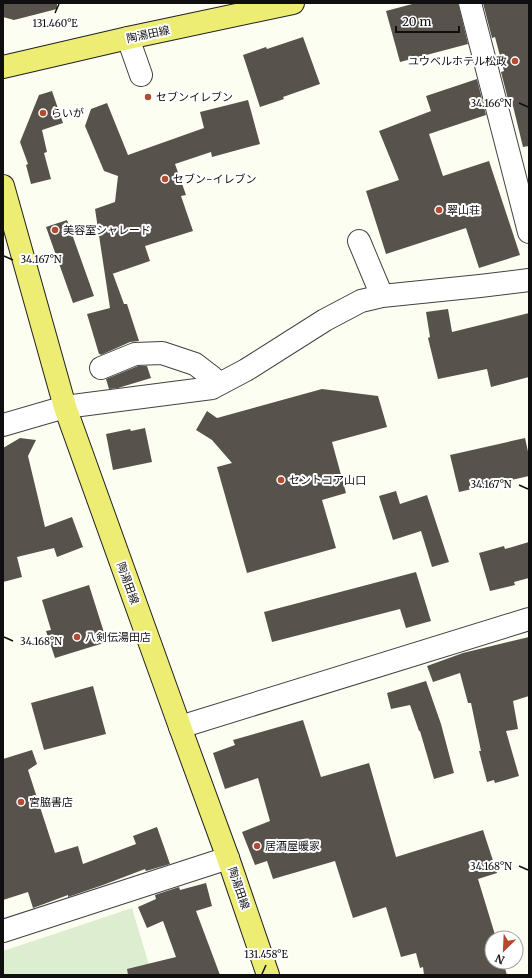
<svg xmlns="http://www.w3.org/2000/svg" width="532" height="978" font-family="Merriweather,'Noto Sans JP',serif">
<rect width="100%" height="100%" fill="#fdfef2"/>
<path fill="#dceecf" d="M 132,908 L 152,975 L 3,975 L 3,951 Z"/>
<path fill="#57534c" d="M 3,3 L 57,3 L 57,9 L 14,20 L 3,17 Z
M 416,3 L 458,3 L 468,44 L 400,62 L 386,11 Z
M 483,3 L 529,3 L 529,146 L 523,147 L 513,106 L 510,107 L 501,72 L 504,71 L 495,37 L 492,38 Z
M 303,37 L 320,84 L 283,97 L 284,99 L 260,107 L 243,55 L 266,47 L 267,49 Z
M 477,79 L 486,115 L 429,134 L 443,176 L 489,161 L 520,255 L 479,268 L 466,228 L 386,254 L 366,191 L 399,180 L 379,131 L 431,111 L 426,96 Z
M 52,91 L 63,123 L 42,130 L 47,152 L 44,153 L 51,179 L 31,184 L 26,165 L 28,164 L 20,142 L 39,95 Z
M 248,100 L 260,144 L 212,157 L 211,152 L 175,164 L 186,195 L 181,196 L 193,231 L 145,246 L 150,261 L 112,274 L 113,274 L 124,304 L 127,304 L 139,341 L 130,342 L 101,355 L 100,354 L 99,354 L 87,314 L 110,308 L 95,209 L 115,202 L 118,176 L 104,171 L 85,126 L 91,109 L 107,103 L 128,155 L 204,128 L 200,112 Z
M 67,220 L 94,296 L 73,303 L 46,227 Z
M 448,309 L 452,332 L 529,313 L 529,377 L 491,387 L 487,369 L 438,379 L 428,338 L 430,337 L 426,312 Z
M 138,366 L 147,366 L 151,378 L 118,388 L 109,389 L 106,379 Z
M 322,389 L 378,396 L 387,427 L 332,442 L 346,493 L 322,500 L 336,548 L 247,573 L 217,467 L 232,463 L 212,440 L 196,430 L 207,411 L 217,418 Z
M 145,428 L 152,462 L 113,470 L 106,434 L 130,429 L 131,431 Z
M 20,438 L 36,440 L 28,456 L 45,527 L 72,517 L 83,547 L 57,557 L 54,548 L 17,557 L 22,577 L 3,582 L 3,448 Z
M 525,438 L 529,456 L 529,476 L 459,492 L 450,455 Z
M 396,491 L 400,504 L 427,495 L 449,562 L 432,567 L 421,531 L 393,540 L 379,496 Z
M 529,542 L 529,578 L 514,582 L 515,585 L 490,591 L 479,553 L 504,546 L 505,549 Z
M 416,572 L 431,621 L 406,628 L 400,609 L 272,642 L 264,612 Z
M 89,585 L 107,642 L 55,658 L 46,631 L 51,630 L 42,600 Z
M 529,637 L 529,696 L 513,701 L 518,729 L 506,731 L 519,776 L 495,783 L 494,780 L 487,782 L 479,751 L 481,751 L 471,703 L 468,703 L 460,673 L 433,682 L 427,666 L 463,653 Z
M 426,681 L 441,724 L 454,773 L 434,779 L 420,731 L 419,731 L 410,705 L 391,709 L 387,693 Z
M 93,686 L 106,734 L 44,750 L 31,703 Z
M 303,720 L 321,777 L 369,763 L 396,857 L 483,830 L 497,873 L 478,879 L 496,938 L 492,938 L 492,962 L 503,962 L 507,975 L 424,975 L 423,967 L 420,968 L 416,953 L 401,957 L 386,907 L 353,918 L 335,861 L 273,879 L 267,861 L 255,865 L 242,832 L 270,821 L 258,778 L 225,789 L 213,753 L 235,745 L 233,740 Z
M 32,750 L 37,764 L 28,770 L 55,853 L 78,846 L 83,864 L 136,844 L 133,836 L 157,827 L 170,864 L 146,871 L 145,869 L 103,885 L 68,897 L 68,895 L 33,908 L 28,892 L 3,900 L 3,759 Z
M 206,883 L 212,906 L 196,911 L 220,975 L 128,975 L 127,969 L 176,957 L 163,921 L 147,928 L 138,907 L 156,899 L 155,895 L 179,887 L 180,890 Z"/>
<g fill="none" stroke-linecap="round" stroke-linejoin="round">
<defs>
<path id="minor" d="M 470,3 L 529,232
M 128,38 L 141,75
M 359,241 L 382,296
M 101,368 L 135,354 L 162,353 L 195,364 L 212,377 L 212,388
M 3,425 L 65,407 L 212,388 L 246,370 L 325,320 L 361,301 L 382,296 L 480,286 L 529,280
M 180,727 L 529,619
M 3,931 L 228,858"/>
<path id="major" d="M 3,67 L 128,38 L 293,3
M 3,186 L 65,407 L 180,727 L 228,858 L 268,975"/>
</defs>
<use href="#minor" stroke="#424242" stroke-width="24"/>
<use href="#major" stroke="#202020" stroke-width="24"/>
<use href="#minor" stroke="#fff" stroke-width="22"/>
<use href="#major" stroke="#edec73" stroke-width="22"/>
</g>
<path fill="none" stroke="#0f0f0f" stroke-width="1.5" d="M 55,13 L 59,4M 519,103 L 528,107M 4,256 L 13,260M 519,485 L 528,489M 4,637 L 13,641M 519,866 L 528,870M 262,974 L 266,965"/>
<g fill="#b44a32" stroke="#fff" stroke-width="1.5">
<circle cx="515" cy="61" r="4"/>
<circle cx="148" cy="97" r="4"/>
<circle cx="43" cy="113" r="4"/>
<circle cx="165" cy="179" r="4"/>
<circle cx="439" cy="210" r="4"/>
<circle cx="55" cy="230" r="4"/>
<circle cx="281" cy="480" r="4"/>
<circle cx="77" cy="637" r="4"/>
<circle cx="21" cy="802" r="4"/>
<circle cx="257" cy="846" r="4"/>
</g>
<g text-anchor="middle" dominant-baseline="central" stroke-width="4" stroke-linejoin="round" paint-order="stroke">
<g font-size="11" fill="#0f0f0f" stroke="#fff">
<text transform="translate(148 34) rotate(-12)">陶湯田線</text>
<text transform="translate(128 583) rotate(70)">陶湯田線</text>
<text transform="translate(239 888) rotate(71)">陶湯田線</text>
</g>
<g font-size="11" fill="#0f0f0f" stroke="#fff" text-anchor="start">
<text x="507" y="61" text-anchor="end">ユウベルホテル松政</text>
<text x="156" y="97">セブンイレブン</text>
<text x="51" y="113">らいが</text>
<text x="173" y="179">セブン-イレブン</text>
<text x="447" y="210">翠山荘</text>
<text x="63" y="230">美容室シャレード</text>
<text x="289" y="480">セントコア山口</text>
<text x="85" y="637">八剣伝湯田店</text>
<text x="29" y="802">宮脇書店</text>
<text x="265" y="846">居酒屋暖家</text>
</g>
</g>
<g font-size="10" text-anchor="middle" fill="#0f0f0f" stroke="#fff" stroke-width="4" stroke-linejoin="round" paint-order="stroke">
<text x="55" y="27">131.460°E</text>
<text x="491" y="107">34.166°N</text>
<text x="41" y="263">34.167°N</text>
<text x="491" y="488">34.167°N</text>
<text x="41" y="645">34.168°N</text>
<text x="491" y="870">34.168°N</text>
<text x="266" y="958">131.458°E</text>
</g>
<rect width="532" height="978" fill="none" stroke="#0f0f0f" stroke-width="8"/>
<g transform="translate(504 950) rotate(204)"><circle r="19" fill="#ffffff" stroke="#9f9f9f"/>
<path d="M0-3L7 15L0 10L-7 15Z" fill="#b44a32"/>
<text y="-6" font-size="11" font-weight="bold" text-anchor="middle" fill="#0f0f0f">N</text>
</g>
<path d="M396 26v6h63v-6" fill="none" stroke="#0f0f0f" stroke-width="2"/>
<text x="402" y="26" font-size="12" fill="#0f0f0f" stroke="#ffffff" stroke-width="3" paint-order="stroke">20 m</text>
</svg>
